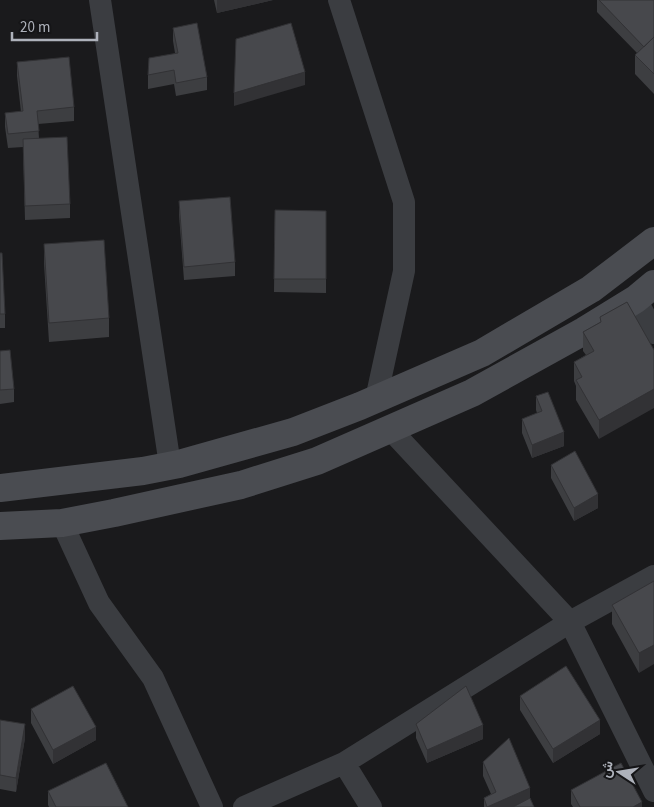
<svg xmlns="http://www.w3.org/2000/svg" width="654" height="807" font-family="'Source Sans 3',Vazirmatn,sans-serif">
<rect width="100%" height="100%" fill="#1a1a1c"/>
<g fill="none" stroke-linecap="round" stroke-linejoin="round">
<path stroke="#3b3d41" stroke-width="22" d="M 100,0 L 170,465
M 339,0 L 404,202 L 404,271 L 376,399
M 636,299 L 654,333
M 390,429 L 570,622 L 654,791
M 62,523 L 99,603 L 153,678 L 212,807
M 344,763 L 371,807
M 244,807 L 344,763 L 570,622 L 654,576"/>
<path stroke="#4a4c51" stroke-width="28" d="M 0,488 L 143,471 L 179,464 L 293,432 L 360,406 L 482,353 L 591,289 L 654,241
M 0,526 L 62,523 L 114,513 L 241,485 L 317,461 L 472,393 L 584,331 L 636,299 L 654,284"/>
</g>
<path fill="#3d3e41" d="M 214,0 L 273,0 L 217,13 Z
M 597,0 L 654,0 L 654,94 L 635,74 L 635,55 L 637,53 L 597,12 Z
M 173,28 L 207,77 L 207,90 L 176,96 L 174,84 L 148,89 L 148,75 L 175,53 L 173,41 Z
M 17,62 L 74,107 L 74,121 L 38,124 L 39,138 L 70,204 L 70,218 L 25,220 L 23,147 L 8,148 L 5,127 L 5,113 L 21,112 L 17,76 Z
M 179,201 L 235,262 L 235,276 L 184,280 L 179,215 Z
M 275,210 L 326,211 L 326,293 L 274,292 Z
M 44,244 L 109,318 L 109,337 L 49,342 L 44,264 Z
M 0,253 L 5,314 L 5,328 L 0,328 Z
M 600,322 L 599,439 L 576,400 L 576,386 L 574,381 L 574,362 L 586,355 L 583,351 L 583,332 Z
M 0,351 L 14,389 L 14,402 L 0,404 Z
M 536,396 L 564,446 L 532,458 L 522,433 L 522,419 L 537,413 L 536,410 Z
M 551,465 L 598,508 L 574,521 L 551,478 Z
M 654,581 L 639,673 L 612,624 L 612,605 Z
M 520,696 L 600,734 L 553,763 L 520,710 Z
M 31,709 L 96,740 L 53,764 L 31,723 Z
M 0,720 L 25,738 L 16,792 L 0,789 Z
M 416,724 L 483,739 L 427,763 L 416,738 Z
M 483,762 L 530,798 L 534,807 L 484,807 L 484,798 L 491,794 L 483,776 Z
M 571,790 L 642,807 L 573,807 L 571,804 Z
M 48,791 L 128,807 L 49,807 L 48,805 Z"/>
<path fill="#323235" d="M 217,0 L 273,0 L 217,13 Z
M 305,72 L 305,85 L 234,106 L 234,93 Z
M 654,389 L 654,408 L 599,439 L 599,420 Z
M 564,432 L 564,446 L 532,458 L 532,445 Z
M 598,494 L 598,508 L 574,521 L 574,508 Z
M 654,645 L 654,664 L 639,673 L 639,653 Z
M 600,720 L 600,734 L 553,763 L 553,749 Z
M 25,724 L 25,738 L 16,792 L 16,778 Z
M 483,725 L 483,739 L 427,763 L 427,750 Z
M 96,727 L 96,740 L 53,764 L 53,750 Z
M 530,788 L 530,802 L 518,807 L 487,807 Z
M 642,802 L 642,807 L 633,807 Z"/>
<path fill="#47484c" stroke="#323235" d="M 599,0 L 654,0 L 654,37 L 644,47 Z
M 197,23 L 207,77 L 176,83 L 174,70 L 148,75 L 149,58 L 178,53 L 173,28 Z
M 291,23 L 305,72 L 234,93 L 236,39 Z
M 654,37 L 654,74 L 635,55 Z
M 69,57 L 74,107 L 37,111 L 39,131 L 8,134 L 5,113 L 23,111 L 17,62 Z
M 67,137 L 70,204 L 25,206 L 23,139 Z
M 230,197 L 235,262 L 184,267 L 179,201 Z
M 275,210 L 326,211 L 326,279 L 274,279 Z
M 104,240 L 109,318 L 49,323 L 44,244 Z
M 0,253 L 2,253 L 5,314 L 0,314 Z
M 627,302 L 654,350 L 654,389 L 599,420 L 576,380 L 582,377 L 574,362 L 594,351 L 583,332 L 601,322 L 600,317 Z
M 10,350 L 14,389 L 0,390 L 0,351 Z
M 548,392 L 564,432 L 532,445 L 522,419 L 542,411 L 536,396 Z
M 575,451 L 598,494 L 574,508 L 551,465 Z
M 654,581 L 654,645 L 639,653 L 612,605 Z
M 566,666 L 600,720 L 553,749 L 520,696 Z
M 73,686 L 96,727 L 53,750 L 31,709 Z
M 466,686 L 483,725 L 427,750 L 416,724 Z
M 0,720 L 25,724 L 16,778 L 0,775 Z
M 509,738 L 530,788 L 487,807 L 484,798 L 496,792 L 483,762 Z
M 106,763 L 128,807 L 56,807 L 48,791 Z
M 621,763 L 642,802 L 633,807 L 580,807 L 571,790 Z
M 530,798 L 534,807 L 513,807 Z"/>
<g transform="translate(619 772) rotate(282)" stroke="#151517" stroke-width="4" paint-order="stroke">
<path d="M0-4L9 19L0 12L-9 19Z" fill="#aeb2bb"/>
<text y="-8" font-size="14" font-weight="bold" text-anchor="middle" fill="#aeb2bb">ش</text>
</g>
<path d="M12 32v8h85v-8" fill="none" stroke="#aeb2bb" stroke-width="2.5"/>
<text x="20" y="32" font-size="15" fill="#aeb2bb" stroke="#151517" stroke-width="4" paint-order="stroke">20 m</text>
</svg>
